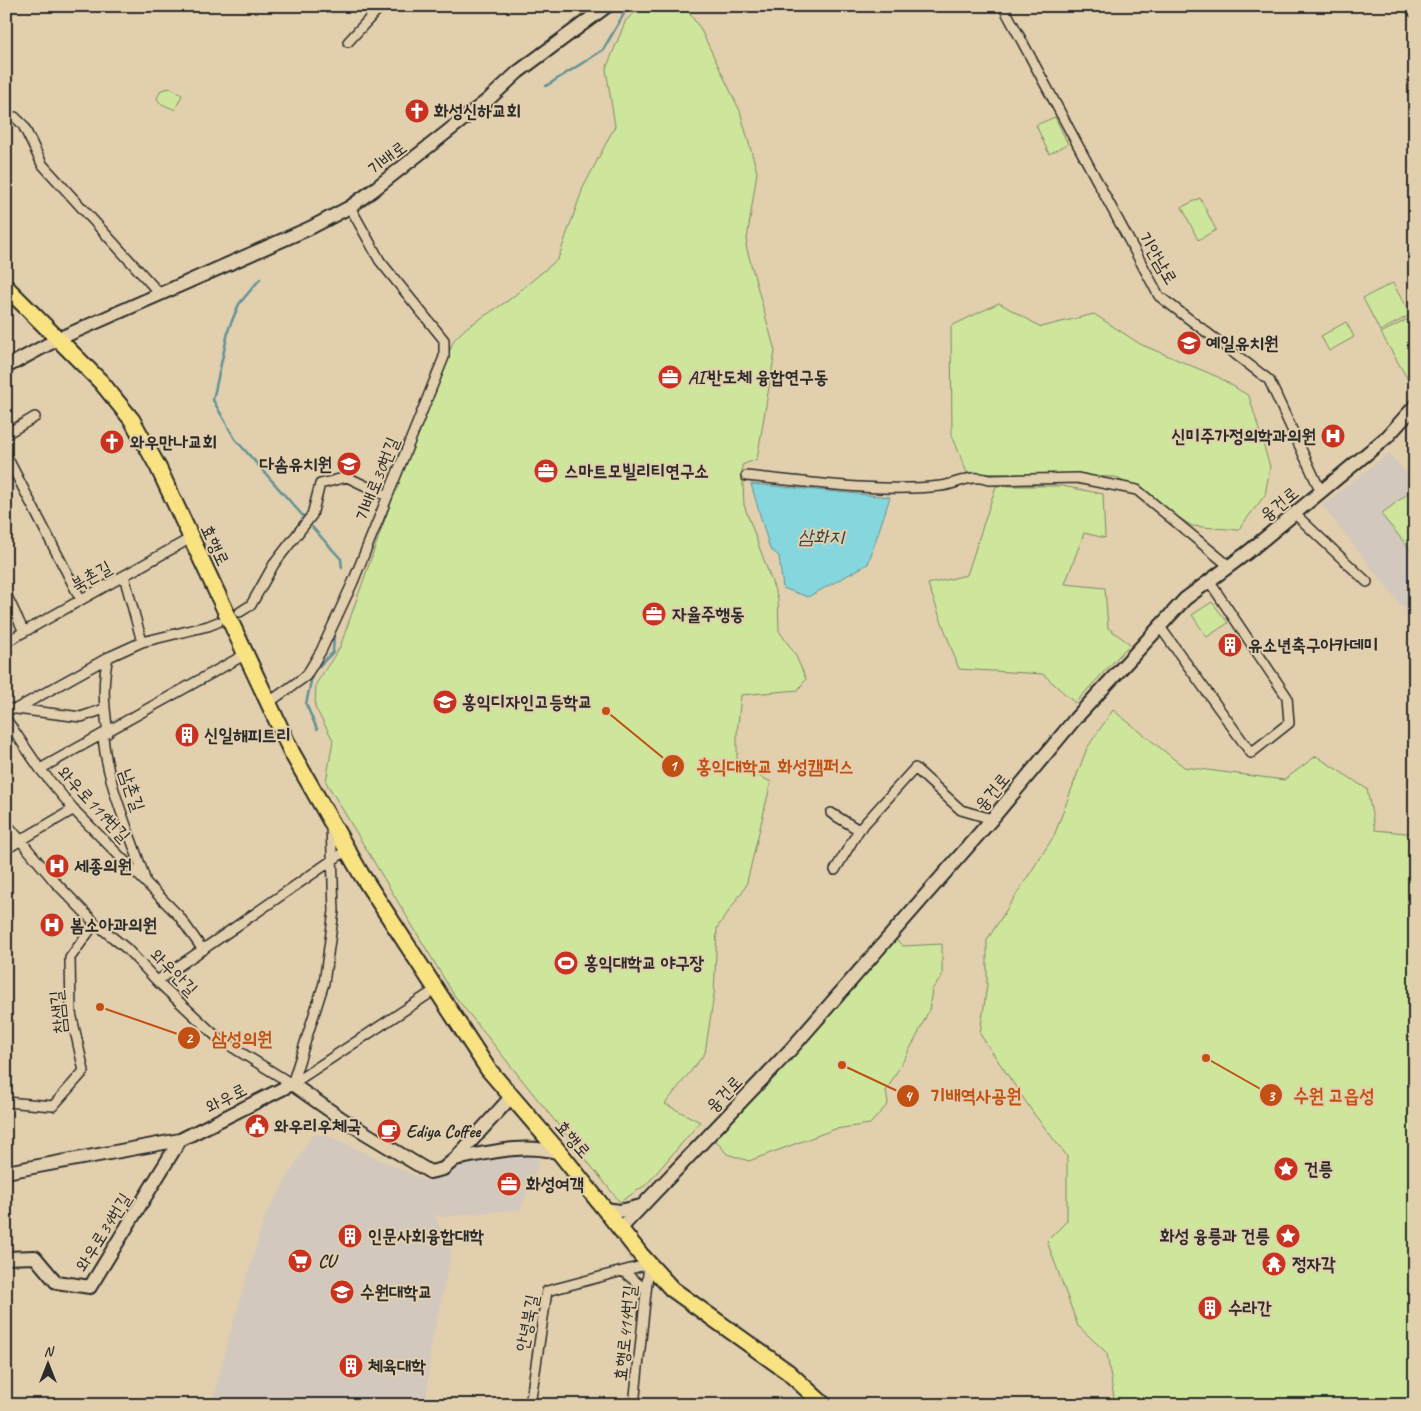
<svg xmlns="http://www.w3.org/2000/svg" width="1421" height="1411" font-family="Caveat,'Poor Story',sans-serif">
<rect width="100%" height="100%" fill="#e2cfad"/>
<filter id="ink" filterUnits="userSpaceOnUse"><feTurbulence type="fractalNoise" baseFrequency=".02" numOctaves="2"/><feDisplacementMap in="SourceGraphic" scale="10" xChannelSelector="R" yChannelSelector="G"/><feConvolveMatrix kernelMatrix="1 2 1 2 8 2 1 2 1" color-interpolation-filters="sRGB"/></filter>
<g filter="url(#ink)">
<path fill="#d2c8be" d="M 1389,453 L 1415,484 L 1415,623 L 1322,505 Z
M 312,1135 L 327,1135 L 426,1181 L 472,1160 L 517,1154 L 540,1160 L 521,1209 L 443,1217 L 434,1214 L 452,1252 L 431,1345 L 426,1405 L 212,1405 L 230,1333 L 265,1217 Z"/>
<path fill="#cde69c" stroke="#7c8864" d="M 643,6 L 684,6 L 700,28 L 740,111 L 757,172 L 746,246 L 775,351 L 757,459 L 742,465 L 744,505 L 778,599 L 779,631 L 795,654 L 806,679 L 798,690 L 741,695 L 737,734 L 737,765 L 771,782 L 746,886 L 717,928 L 714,994 L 705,1053 L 665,1104 L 700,1122 L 647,1184 L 620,1202 L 454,995 L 326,782 L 333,740 L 315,707 L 316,684 L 340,647 L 404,465 L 454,340 L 466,328 L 509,300 L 558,259 L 583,188 L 615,126 L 606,69 L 626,20 Z
M 171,88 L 182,95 L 175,110 L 160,103 L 157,98 L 161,90 Z
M 1055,117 L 1068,144 L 1049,154 L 1036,125 Z
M 1200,198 L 1216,230 L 1198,240 L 1182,207 Z
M 1393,283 L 1410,315 L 1380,331 L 1363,298 Z
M 999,303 L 1041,327 L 1094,314 L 1140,344 L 1218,377 L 1249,396 L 1270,467 L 1265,495 L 1238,530 L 1192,526 L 1116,477 L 967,473 L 952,435 L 951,326 Z
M 1412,317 L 1415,322 L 1414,390 L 1381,333 Z
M 1346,322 L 1354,337 L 1329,351 L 1321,336 Z
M 996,486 L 1062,486 L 1103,494 L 1105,538 L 1084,533 L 1065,584 L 1105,588 L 1108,628 L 1130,644 L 1075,703 L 1043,674 L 959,669 L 928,584 L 967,575 Z
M 1415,488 L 1415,551 L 1413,553 L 1381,514 Z
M 1212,602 L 1228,623 L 1207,637 L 1192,615 Z
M 1113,710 L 1184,767 L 1284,780 L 1316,756 L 1367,789 L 1375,830 L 1415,834 L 1415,1405 L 1115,1405 L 1107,1353 L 1078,1326 L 1047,1241 L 1067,1221 L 1067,1156 L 1034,1114 L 980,1034 L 987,985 L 987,940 L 1054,836 L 1087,748 Z
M 896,940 L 903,946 L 942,944 L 942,977 L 932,989 L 929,1010 L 916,1038 L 886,1091 L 888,1104 L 870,1124 L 835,1129 L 749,1161 L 727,1154 L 715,1139 Z"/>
<path fill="#85d7dd" stroke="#619296" d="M 751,484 L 890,497 L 868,564 L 808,597 L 783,588 L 779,556 L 770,549 Z"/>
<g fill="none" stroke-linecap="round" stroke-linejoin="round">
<path stroke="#619296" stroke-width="2.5" d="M 546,86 L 603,50 L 625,12 L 631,6
M 260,279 L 239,304 L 229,328 L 213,400 L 235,439 L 303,516
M 312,527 L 341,559 L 342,568
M 317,729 L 306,704 L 313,672 L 333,652 L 334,636"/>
<defs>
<path id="street" d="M 1003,6 L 1159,296 L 1269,380 L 1321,492
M 348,42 L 381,6
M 6,117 L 15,117 L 23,125 L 42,164 L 161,295
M 6,434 L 35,417
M 6,455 L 81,600
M 746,476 C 811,482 876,493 941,486 C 960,484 969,473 989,480 L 1077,478 L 1137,490 L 1229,566
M 1295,514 L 1367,582
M 124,576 L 142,642
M 6,594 L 24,632
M 240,612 L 251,605 L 274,564 L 312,515 L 320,484 L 347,477 L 387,496
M 1160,627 L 1251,753 L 1289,723 L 1287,697 L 1209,581
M 6,642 L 191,538
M 268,703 L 306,676 L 321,651 L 353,582 L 444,357 L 444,340 L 380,261 L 350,207
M 6,709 L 16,709 L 111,656 L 142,642 L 208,626 L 218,622
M 16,709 L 81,717 L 104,709
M 6,719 L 40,769 L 246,654
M 108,733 C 104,706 102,683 108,657
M 103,736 C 107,785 130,832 145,879
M 40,769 L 76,812 L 179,916 L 203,950
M 831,813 L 859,830
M 6,823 L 55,882 L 95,923 L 127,949 L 157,981 L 219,1039 L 292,1084
M 6,849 L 74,809
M 835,870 L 859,830 L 915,768 L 961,810 L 992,819
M 157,981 L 347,850
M 292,1084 L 324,983 L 334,911 L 331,825
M 292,1084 L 435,990
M 6,1102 L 53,1106 L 84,1071 L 71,1013 L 70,958 L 95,923
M 624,1272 L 646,1290
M 530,1405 L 547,1291 L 649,1264 L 634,1405"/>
<path id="secondary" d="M 1412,6 L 1415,11
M 6,367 L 58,339 L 310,228 L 350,207 L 372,191 L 489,99 L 518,72 L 607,6
M 455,1159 C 492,1152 524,1143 560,1153
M 6,1172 L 180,1140 L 292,1084 L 342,1119 L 430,1172 L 443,1169 L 455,1159 L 511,1097
M 605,1209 L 620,1211 L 641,1206
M 621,1228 L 792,1048 L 992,819 L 1075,719 L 1185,599 L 1248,552 L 1387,437 L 1415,406
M 6,1258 L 35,1257 L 56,1282 L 90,1287 L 180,1140"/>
<path id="primary" d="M 6,287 L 101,382 L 132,420 L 158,467 L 292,753 L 361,874 L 488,1069 L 560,1153 L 641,1255 L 672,1289 L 788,1372 L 824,1405"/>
</defs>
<use href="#street" stroke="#2b2b2b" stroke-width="12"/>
<use href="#secondary" stroke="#2b2b2b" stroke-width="16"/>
<use href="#primary" stroke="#2b2b2b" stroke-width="19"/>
<use href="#street" stroke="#e2cfad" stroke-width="9"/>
<use href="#secondary" stroke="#e2cfad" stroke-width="12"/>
<use href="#primary" stroke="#f8e281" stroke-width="15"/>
</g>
</g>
<defs>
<symbol id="church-disc" viewBox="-11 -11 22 22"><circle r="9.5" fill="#c8321e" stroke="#e2cfad"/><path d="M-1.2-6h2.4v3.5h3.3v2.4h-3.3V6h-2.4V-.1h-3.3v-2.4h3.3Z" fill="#fff"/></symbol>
<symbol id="school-disc" viewBox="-11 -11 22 22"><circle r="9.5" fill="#c8321e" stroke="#e2cfad"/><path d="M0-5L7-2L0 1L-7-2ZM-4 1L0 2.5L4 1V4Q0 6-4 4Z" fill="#fff"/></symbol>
<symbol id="office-disc" viewBox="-11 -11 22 22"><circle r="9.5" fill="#c8321e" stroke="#e2cfad"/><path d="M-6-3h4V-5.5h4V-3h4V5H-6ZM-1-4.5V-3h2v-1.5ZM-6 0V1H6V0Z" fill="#fff"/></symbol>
<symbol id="hospital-disc" viewBox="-11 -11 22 22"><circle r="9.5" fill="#c8321e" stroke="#e2cfad"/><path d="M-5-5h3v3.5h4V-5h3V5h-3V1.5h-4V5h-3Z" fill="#fff"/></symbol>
<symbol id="building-disc" viewBox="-11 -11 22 22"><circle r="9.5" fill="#c8321e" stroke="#e2cfad"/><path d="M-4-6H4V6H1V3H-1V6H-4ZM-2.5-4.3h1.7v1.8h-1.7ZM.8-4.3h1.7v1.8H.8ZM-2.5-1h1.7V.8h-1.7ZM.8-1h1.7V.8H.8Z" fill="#fff"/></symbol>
<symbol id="stadium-disc" viewBox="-11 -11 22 22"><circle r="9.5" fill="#c8321e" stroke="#e2cfad"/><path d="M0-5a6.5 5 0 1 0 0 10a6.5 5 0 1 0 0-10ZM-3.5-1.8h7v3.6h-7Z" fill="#fff"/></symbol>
<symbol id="civic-disc" viewBox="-11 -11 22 22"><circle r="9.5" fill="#c8321e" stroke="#e2cfad"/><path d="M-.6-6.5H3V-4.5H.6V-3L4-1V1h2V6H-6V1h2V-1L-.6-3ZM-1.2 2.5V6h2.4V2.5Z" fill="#fff"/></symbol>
<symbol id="cafe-disc" viewBox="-11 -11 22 22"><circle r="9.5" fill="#c8321e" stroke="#e2cfad"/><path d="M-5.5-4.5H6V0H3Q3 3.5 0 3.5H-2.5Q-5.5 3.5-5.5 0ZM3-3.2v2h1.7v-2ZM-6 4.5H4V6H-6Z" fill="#fff"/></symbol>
<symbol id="sight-disc" viewBox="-11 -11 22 22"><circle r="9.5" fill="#c8321e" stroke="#e2cfad"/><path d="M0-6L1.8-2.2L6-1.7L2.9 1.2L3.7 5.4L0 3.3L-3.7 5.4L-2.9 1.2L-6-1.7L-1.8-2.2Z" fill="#fff"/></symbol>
<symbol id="supermarket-disc" viewBox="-11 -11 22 22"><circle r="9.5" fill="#c8321e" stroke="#e2cfad"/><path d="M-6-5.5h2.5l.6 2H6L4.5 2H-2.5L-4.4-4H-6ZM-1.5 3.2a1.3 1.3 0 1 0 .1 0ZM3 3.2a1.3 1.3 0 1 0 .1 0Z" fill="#fff"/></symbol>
<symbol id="temple-disc" viewBox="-11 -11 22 22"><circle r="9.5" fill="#c8321e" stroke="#e2cfad"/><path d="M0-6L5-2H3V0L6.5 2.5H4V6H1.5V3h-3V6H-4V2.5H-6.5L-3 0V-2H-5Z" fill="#fff"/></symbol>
<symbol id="university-disc" viewBox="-11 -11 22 22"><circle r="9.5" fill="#c8321e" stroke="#e2cfad"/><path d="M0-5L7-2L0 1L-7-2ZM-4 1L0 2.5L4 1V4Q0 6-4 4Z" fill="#fff"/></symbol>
</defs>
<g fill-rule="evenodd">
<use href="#church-disc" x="403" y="97" width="28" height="28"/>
<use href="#school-disc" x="1175" y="329" width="28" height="28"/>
<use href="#office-disc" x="656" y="363" width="28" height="28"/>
<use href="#hospital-disc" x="1319" y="422" width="28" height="28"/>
<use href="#church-disc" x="98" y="428" width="28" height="28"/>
<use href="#school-disc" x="335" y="450" width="28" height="28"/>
<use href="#office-disc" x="532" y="457" width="28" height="28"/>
<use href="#office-disc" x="640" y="600" width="28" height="28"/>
<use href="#building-disc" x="1216" y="631" width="28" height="28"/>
<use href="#school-disc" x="431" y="688" width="28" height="28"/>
<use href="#building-disc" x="173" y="721" width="28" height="28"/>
<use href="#hospital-disc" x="43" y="852" width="28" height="28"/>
<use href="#hospital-disc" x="38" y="911" width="28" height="28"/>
<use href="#stadium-disc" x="552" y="949" width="28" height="28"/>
<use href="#civic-disc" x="243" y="1112" width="28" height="28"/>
<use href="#cafe-disc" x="375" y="1117" width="28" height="28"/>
<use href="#sight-disc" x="1272" y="1155" width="28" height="28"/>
<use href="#office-disc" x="495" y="1170" width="28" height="28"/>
<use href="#building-disc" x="336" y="1222" width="28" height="28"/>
<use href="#sight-disc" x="1274" y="1222" width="28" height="28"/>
<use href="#supermarket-disc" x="286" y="1247" width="28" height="28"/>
<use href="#temple-disc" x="1260" y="1250" width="28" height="28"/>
<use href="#university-disc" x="328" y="1278" width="28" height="28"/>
<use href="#building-disc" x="1196" y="1294" width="28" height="28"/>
<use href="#building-disc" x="337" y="1352" width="28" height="28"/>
</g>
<g text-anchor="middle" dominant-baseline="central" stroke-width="4" stroke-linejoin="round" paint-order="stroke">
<g font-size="18" font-weight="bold" fill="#2b2b2b" stroke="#e2cfad" text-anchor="start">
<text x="434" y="111">화성신하교회</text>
<text x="1206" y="343">예일유치원</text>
<text x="688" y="377">AI·반도체 융합연구동</text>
<text x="1316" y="436" text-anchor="end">신미주가정의학과의원</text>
<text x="130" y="442">와우만나교회</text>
<text x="332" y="464" text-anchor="end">다솜유치원</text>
<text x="564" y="471">스마트모빌리티연구소</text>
<text x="672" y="614">자율주행동</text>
<text x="1248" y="645">유소년축구아카데미</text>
<text x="462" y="702">홍익디자인고등학교</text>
<text x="204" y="735">신일해피트리</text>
<text x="74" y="866">세종의원</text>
<text x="70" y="925">봄소아과의원</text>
<text x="584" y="963">홍익대학교 야구장</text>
<text x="274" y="1126">와우리우체국</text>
<text x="406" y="1131">Ediya Coffee</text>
<text x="1304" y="1169">건릉</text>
<text x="526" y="1184">화성여객</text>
<text x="368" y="1236">인문사회융합대학</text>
<text x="1270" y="1236" text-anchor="end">화성 융릉과 건릉</text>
<text x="318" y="1261">CU</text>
<text x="1292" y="1264">정자각</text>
<text x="360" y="1292">수원대학교</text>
<text x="1228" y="1308">수라간</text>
<text x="368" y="1366">체육대학</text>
</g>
<g font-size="18" fill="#2b2b2b" stroke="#e2cfad">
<text transform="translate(387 158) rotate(-37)">기배로</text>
<text transform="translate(1158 258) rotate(59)">기안남로</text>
<text transform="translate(377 479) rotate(-68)">기배로30번길</text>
<text transform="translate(1279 504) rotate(-39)">융건로</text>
<text transform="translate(215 545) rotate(65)">효행로</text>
<text transform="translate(91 576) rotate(-29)">북촌길</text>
<text transform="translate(132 790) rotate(71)">남촌길</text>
<text transform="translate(992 792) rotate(-50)">융건로</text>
<text transform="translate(94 804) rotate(47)">와우로119번길</text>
<text transform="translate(174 972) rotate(45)">와우안길</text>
<text transform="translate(58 1012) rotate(-96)">참샘길</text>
<text transform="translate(724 1094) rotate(-46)">융건로</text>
<text transform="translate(226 1098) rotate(-27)">와우로</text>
<text transform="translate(573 1139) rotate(49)">효행로</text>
<text transform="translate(103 1232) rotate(-58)">와우로34번길</text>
<text transform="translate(527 1323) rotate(-79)">안녕북길</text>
<text transform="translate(625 1333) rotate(-84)">효행로414번길</text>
</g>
<g font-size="19" font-style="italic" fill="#384546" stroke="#e2cfad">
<text x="821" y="537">삼화지</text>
</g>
</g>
<path fill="none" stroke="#c25012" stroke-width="2" d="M606 711L673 766M100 1007L189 1038M1206 1058L1271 1095M842 1065L908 1096"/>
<g fill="#c25012" stroke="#e2cfad" stroke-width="2">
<circle cx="606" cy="711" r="5"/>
<circle cx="100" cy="1007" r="5"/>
<circle cx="1206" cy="1058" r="5"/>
<circle cx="842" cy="1065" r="5"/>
<circle cx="673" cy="766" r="12"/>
<circle cx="189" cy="1038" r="12"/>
<circle cx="1271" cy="1095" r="12"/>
<circle cx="908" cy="1096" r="12"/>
</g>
<g font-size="15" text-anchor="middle" font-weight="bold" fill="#fff">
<text x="673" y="771">1</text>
<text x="189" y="1043">2</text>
<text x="1271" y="1101">3</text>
<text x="908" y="1101">4</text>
</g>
<g font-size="19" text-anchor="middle" font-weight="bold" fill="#c25012" stroke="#e2cfad" stroke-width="4" stroke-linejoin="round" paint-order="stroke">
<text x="775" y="773">홍익대학교 화성캠퍼스</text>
<text x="242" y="1045">삼성의원</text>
<text x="1334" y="1102">수원 고읍성</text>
<text x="976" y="1102">기배역사공원</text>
</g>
<rect width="1421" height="1411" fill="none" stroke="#e2cfad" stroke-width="25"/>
<rect x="12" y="12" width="1396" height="1386" fill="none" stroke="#2b2b2b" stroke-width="2" filter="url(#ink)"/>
<g transform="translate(48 1364)" stroke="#e2cfad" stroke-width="4" paint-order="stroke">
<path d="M0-4L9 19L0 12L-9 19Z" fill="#2b2b2b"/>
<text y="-8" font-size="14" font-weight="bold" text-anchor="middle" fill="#2b2b2b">N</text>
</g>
</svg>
